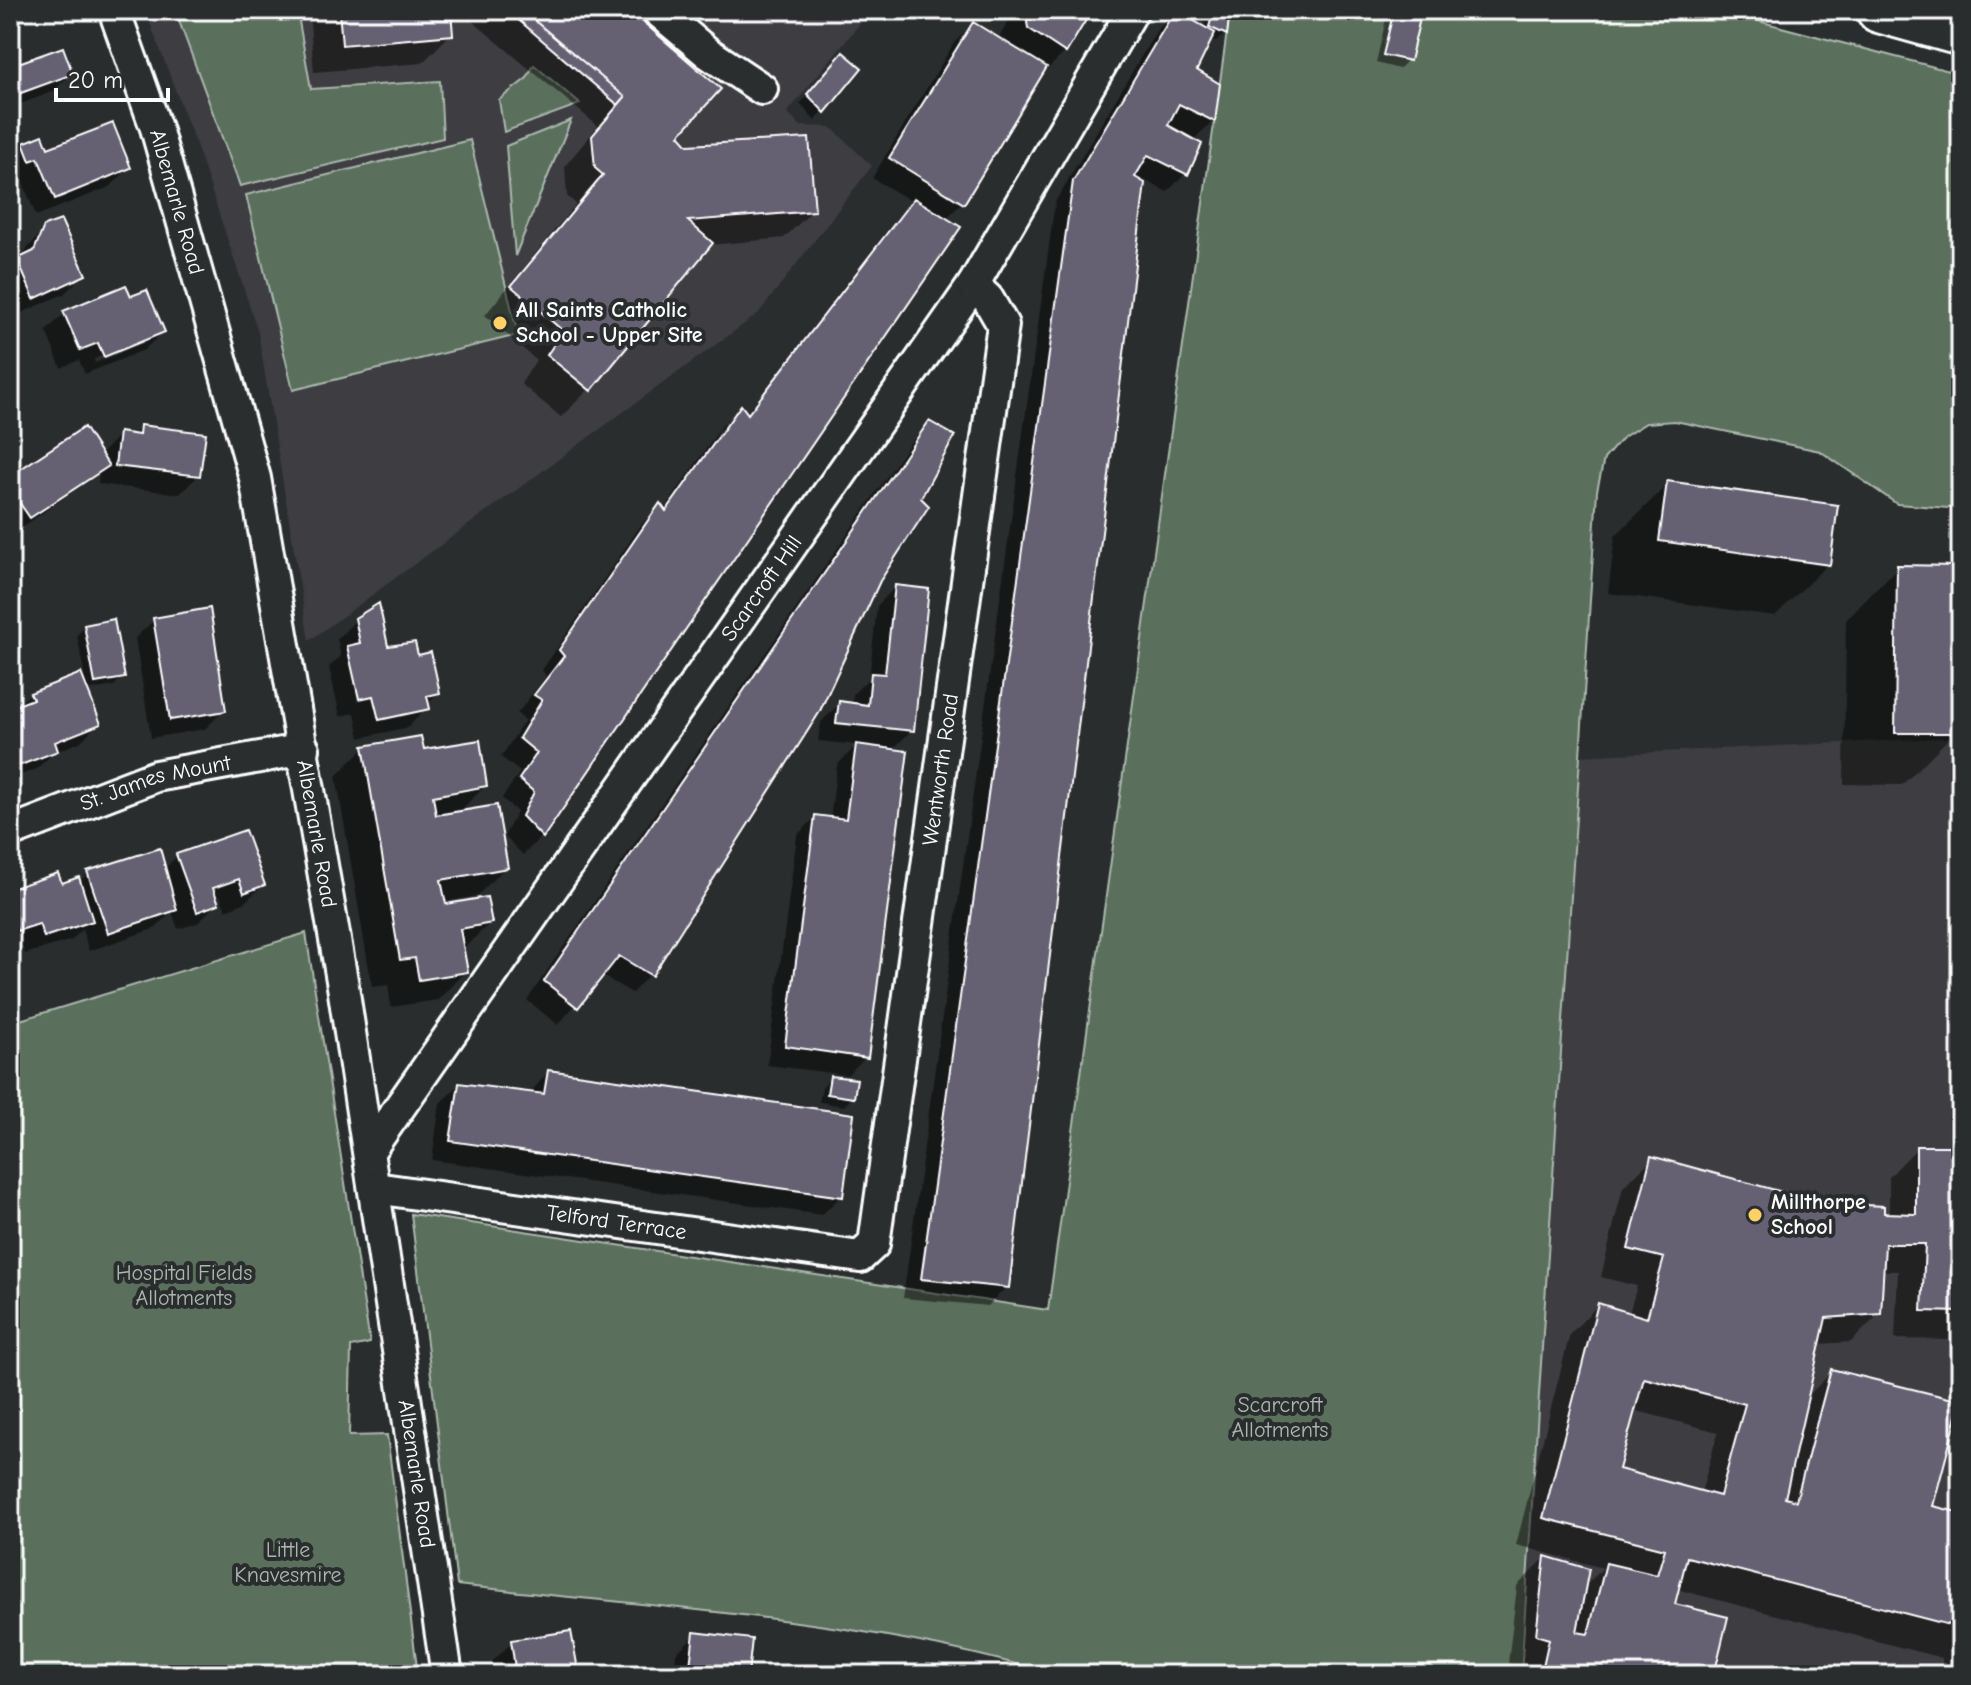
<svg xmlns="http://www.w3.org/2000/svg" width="1971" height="1685" font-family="'Comic Neue',sans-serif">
<rect width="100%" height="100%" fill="#2a2d2e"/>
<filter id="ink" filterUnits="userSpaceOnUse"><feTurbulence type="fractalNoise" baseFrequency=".0125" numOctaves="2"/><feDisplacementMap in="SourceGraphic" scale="16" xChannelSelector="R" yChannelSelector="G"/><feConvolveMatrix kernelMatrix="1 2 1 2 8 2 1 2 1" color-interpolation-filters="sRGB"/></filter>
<g filter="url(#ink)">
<path fill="#3c3d43" d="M 145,10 L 871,10 L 787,113 L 801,126 L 831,127 L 872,166 L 758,314 L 309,641 L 258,332 L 198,150 Z
M 1961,737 L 1961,1675 L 1521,1675 L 1578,756 Z"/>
<path fill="#5a705c" stroke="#acb8ae" stroke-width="2" d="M 175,10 L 297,10 L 311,89 L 440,81 L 443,138 L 240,186 Z
M 1230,10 L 1716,10 L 1961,74 L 1961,509 L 1897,504 L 1820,451 L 1675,421 L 1646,423 L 1622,438 L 1604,459 L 1597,491 L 1521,1675 L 1055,1675 C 863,1617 655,1608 457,1585 L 411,1214 L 1048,1310 Z
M 534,65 L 580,104 L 504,132 L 499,100 L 527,78 Z
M 571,120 L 515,256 L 506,146 Z
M 470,140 L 518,335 L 293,390 L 246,195 Z
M 306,933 L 370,1343 L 351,1347 L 349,1436 L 387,1435 L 418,1675 L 10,1675 L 10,1023 Z"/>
<path fill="#0007" fill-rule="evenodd" d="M 309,10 L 449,10 L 451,34 L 422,63 L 314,72 Z
M 459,10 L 626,10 L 676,135 L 687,147 L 813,210 L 784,238 L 709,245 L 589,389 L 561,417 L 521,384 L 536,360 L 485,315 L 576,204 L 567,196 L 565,166 L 598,126 Z
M 1015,10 L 1090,10 L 1065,52 L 1036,81 L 962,203 L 945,220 L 542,836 L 523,855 L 504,836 L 517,812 L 502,798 L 520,772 L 501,757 L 525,720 L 517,714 L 546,676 L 542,670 L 641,525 L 660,506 L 663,511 L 722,426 L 741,408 L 746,414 L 895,220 L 913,202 L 872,178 L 954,43 L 973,24 L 998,39 Z
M 1178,10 L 1228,10 L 1225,34 L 1216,42 L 1210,40 L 1194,71 L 1213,121 L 1192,141 L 1186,173 L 1167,192 L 1144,180 L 1007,1287 L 988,1306 L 903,1298 L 1055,202 L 1157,30 ZM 1191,19 L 1205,23 L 1204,28 Z
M 1388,10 L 1420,10 L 1408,60 L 1399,69 L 1376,63 Z
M 835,64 L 859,69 L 815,121 L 800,104 Z
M 10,68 L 71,74 L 52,92 L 10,108 Z
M 24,144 L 47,151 L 129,168 L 110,187 L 36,216 L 20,175 L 10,176 L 10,158 Z
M 45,228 L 83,275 L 64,294 L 15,316 L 10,305 L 10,269 Z
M 130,299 L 163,332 L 144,350 L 85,374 L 79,360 L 61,368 L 46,331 L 65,313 ZM 143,339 L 143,343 L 95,363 L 94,359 Z
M 929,424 L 878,580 L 650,974 L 632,993 L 601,975 L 558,1025 L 527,1000 L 910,443 Z
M 141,427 L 198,476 L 180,494 L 98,484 L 99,473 L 10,536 L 10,479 L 100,455 L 120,434 L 132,436 Z
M 1668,484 L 1828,564 L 1775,616 L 1608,593 L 1615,536 Z
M 1898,567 L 1955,732 L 1902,785 L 1844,784 L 1846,620 Z
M 895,587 L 912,730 L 891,751 L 866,1057 L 847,1075 L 767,1065 L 797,835 L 816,817 L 830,819 L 837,765 L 857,745 L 818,741 L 821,722 L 839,704 L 852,705 L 853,694 L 869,678 L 877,606 Z
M 154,620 L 224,710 L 205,729 L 151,738 L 135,638 Z
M 356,620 L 386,648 L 416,658 L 438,693 L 409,727 L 360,738 L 355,713 L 340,716 L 329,667 L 341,656 L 337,639 Z
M 85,626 L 122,677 L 114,686 L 86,691 L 99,723 L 80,742 L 53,753 L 37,769 L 10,779 L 10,710 L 31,694 L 86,685 L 77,635 Z
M 364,748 L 422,751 L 485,786 L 457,814 L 505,868 L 477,896 L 443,902 L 444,906 L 490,923 L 462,950 L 466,971 L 438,1000 L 391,1007 L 388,985 L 372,987 L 336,776 Z
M 177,856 L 263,885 L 244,903 L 226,910 L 220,896 L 214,898 L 216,904 L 198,923 L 178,929 L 172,912 L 156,928 L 89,951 L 82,929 L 72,940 L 25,954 L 21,942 L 10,945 L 10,891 L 78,883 L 88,873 L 165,868 Z
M 10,951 L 16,967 L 10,973 Z
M 548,1072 L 841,1196 L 822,1215 L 432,1160 L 440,1103 L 459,1085 L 529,1094 Z
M 830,1078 L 853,1097 L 844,1106 L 819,1102 L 822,1087 Z
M 1917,1148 L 1961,1148 L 1961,1340 L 1895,1339 L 1898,1271 L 1881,1271 L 1879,1314 L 1851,1342 L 1818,1344 L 1806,1398 L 1832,1372 L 1930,1507 L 1961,1515 L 1961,1675 L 1943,1675 L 1942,1658 L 1676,1589 L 1672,1605 L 1712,1675 L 1520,1675 L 1522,1667 L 1508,1663 L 1517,1586 L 1545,1558 L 1584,1587 L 1603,1568 L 1516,1545 L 1570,1334 L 1598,1305 L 1629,1314 L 1637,1286 L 1601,1277 L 1623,1187 L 1652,1159 L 1823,1205 L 1889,1215 L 1889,1177 ZM 1633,1410 L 1718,1432 L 1701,1493 L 1616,1471 Z
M 695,1635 L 746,1675 L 674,1675 L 676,1653 Z
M 512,1642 L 577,1675 L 495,1675 L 493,1661 Z"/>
<path fill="#666173" stroke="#fff" stroke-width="2" fill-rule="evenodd" d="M 339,10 L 451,10 L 453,35 L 342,45 Z
M 507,10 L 522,10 L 625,97 L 618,105 Z
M 522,10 L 629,10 L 721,89 L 679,135 L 688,145 L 809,138 L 815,211 L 688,221 L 713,243 L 591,391 L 547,355 L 563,331 L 511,286 L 603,175 L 595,168 L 592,136 L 625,97 Z
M 1025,10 L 1092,10 L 1066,53 L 1028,28 Z
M 1175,10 L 1215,33 L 1197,70 L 1220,84 L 1215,122 L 1179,104 L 1168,125 L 1202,144 L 1188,175 L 1148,155 L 1135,177 L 1145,183 L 1009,1288 L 921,1279 L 1073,181 Z
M 1214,10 L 1230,10 L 1227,35 L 1209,27 Z
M 1394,10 L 1422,10 L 1410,61 L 1383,55 Z
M 973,22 L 1047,67 L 964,204 L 889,158 Z
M 63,47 L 73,74 L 10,97 L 10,66 Z
M 843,52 L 862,68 L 825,113 L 807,94 Z
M 113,123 L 131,168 L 55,199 L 38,158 L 30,161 L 23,143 L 43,135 L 48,148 Z
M 914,198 L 961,227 L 543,838 L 522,816 L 534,792 L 519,779 L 537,753 L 519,738 L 542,700 L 534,695 L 564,656 L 559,650 L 660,503 L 666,511 L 741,405 L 748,414 Z
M 61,220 L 86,275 L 34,299 L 17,259 L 34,251 L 44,226 Z
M 126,285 L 131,296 L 147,290 L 165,332 L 104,357 L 98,343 L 80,350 L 63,311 Z
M 929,421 L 955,436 L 921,498 L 929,506 L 880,581 L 819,713 L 652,976 L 619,956 L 578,1008 L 544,981 Z
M 140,425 L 206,433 L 200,476 L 115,466 L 119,432 L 139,435 Z
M 84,427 L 109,466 L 30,518 L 10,489 L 10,476 Z
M 1667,481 L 1838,505 L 1830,565 L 1659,541 Z
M 1897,565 L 1959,566 L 1957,733 L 1895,733 Z
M 895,585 L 929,589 L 914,731 L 836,723 L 839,701 L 868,705 L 871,673 L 885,674 Z
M 379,603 L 388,646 L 415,642 L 418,655 L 431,652 L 440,693 L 427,696 L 430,709 L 379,720 L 373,696 L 359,699 L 347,646 L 360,643 L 355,618 Z
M 210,608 L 226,711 L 170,720 L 153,618 Z
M 114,619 L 125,678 L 95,683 L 84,625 Z
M 81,673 L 101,724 L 55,742 L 58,751 L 10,769 L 10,708 L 33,699 L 30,693 Z
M 421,736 L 424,749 L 480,740 L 487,786 L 433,796 L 436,815 L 497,805 L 508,868 L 441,880 L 446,904 L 487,897 L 492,923 L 460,929 L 468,972 L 419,980 L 415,958 L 400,960 L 363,746 Z
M 856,744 L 908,751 L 868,1058 L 785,1046 L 815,815 L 846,819 Z
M 245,830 L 265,885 L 244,893 L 239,879 L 213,888 L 219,904 L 197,912 L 176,854 Z
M 160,848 L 177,910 L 108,933 L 87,871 Z
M 58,873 L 62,883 L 79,877 L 93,921 L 44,937 L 39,924 L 17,931 L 10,911 L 10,889 Z
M 548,1070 L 854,1114 L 843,1197 L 450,1141 L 459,1083 L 544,1094 Z
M 830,1076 L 857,1079 L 854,1098 L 827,1094 Z
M 1916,1146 L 1961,1146 L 1961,1312 L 1922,1311 L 1925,1244 L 1885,1244 L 1881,1314 L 1826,1318 L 1785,1498 L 1796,1501 L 1831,1369 L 1961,1401 L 1933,1506 L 1961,1513 L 1961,1628 L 1687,1557 L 1675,1604 L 1728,1617 L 1714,1675 L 1541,1675 L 1549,1639 L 1536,1635 L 1545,1556 L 1589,1569 L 1577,1632 L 1588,1634 L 1606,1563 L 1657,1575 L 1665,1549 L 1543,1518 L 1598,1303 L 1647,1318 L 1664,1258 L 1628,1249 L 1651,1156 L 1823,1203 L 1884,1206 L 1884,1213 L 1916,1214 ZM 1644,1378 L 1745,1404 L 1720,1496 L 1619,1469 Z
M 571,1631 L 579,1675 L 516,1675 L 511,1640 Z
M 694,1632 L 752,1639 L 748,1675 L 689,1675 Z"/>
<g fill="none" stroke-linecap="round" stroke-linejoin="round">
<defs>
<g id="minor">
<path id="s1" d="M 114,10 L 156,128 L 255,478 L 343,986 L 447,1675"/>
<path d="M 657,10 L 708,53 L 762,89"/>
<path id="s2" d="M 10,832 L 156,776 L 304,749"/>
<path id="s3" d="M 369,1151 L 973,285 L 1133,10"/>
<path id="s4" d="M 375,1188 L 860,1257 L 874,1244 L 1003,325 L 988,299 L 973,285"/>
</g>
<path id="primary" d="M 1879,10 L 1961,33"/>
</defs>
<use href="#minor" stroke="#fff" stroke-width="36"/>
<use href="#primary" stroke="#fff" stroke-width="50"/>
<use href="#minor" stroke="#2a2d2e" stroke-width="30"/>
<use href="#primary" stroke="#2a2d2e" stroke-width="44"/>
</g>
</g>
<g fill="#ffd166" stroke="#2a2d2e" stroke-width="3">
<circle cx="500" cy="323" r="8"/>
<circle cx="1755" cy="1215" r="8"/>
</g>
<g text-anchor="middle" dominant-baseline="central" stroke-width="8" stroke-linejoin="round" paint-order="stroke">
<g font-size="22" fill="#fff" stroke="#2a2d2e">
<text stroke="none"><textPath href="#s1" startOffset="202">Albemarle Road</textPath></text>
<text stroke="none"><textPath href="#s3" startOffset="686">Scarcroft Hill</textPath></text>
<text stroke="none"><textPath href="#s4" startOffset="988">Wentworth Road</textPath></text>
<text stroke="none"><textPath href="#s2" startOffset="154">St. James Mount</textPath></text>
<text stroke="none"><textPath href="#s1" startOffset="850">Albemarle Road</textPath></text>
<text stroke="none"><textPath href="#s4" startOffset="244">Telford Terrace</textPath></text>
<text stroke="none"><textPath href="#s1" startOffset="1498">Albemarle Road</textPath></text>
</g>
<g font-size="22" font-weight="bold" fill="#fff" stroke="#2a2d2e" text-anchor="start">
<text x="516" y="310">All Saints Catholic<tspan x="516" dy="25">School - Upper Site</tspan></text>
<text x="1771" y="1202">Millthorpe<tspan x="1771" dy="25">School</tspan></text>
</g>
<g font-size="22" fill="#acb8ae" stroke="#2a2d2e">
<text x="184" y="1273">Hospital Fields<tspan x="184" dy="25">Allotments</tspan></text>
<text x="1280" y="1405">Scarcroft<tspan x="1280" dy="25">Allotments</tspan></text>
<text x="288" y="1550">Little<tspan x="288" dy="25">Knavesmire</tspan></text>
</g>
</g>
<rect width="1971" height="1685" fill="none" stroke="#2a2d2e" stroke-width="40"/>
<rect x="20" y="20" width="1931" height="1645" fill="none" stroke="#fff" stroke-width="3" filter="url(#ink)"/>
<path d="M56 88v12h112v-12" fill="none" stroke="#ffffff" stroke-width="4"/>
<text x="68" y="88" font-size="24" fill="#ffffff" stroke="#2a2d2e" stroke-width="6" paint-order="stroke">20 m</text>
</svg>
